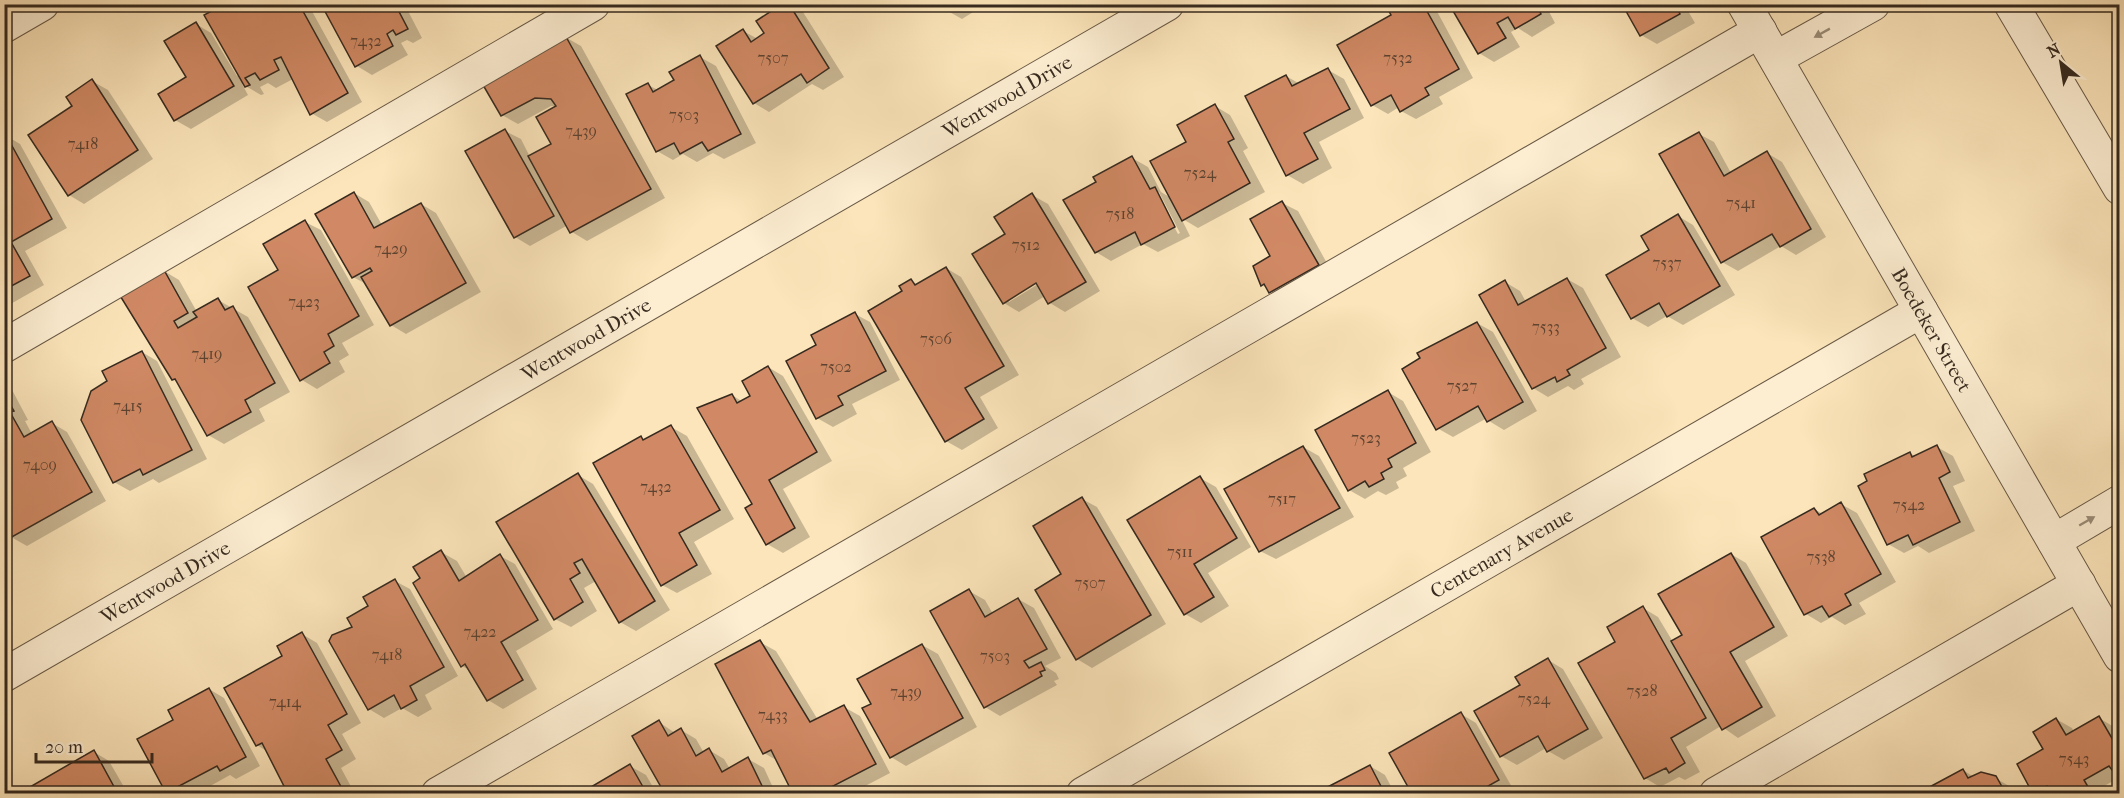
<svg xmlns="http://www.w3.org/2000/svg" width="2124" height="798" font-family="'IM FELL French Canon',serif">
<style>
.shadow{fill:#0003;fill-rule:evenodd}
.building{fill:#d08964;stroke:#362a1f;stroke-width:1.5}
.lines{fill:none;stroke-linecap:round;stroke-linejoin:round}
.minor-casing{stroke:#685946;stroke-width:35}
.minor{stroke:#fdeed2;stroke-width:33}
.oneway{fill:#9a8c78}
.labels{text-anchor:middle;stroke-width:4.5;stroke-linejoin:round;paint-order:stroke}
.number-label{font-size:16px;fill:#5c4230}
.street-label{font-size:20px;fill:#362a1f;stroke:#fdeed2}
</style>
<rect width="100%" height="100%" fill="#fce5ba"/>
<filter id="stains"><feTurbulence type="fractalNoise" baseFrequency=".00333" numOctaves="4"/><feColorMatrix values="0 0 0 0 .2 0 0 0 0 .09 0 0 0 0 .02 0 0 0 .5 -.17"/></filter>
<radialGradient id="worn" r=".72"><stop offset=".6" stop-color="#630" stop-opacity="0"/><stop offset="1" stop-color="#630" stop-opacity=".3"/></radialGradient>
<g class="shadow">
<polygon points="229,4 250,4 256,8 262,4 308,4 362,102 327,122 311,113 293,79 276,88 268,83 260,87 264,94 261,95 242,84 248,95 191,129 175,120 188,78 196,24 211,33 237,76 239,74"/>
<polygon points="323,4 416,4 407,9 422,38 413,43 407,40 401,43 408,55 372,75 357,66"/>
<polygon points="789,4 803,12 844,77 823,90 812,84 769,112 754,103 743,31 758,39 766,34"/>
<polygon points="943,4 986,4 962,19 946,10"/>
<polygon points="1396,4 1433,4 1473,78 1439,97 1443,104 1416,119 1401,111 1399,107 1388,114 1372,105"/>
<polygon points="1451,4 1545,4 1555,23 1532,37 1518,28 1511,32 1520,47 1494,62 1479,53"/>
<polygon points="1624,4 1684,4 1695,23 1657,44 1641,35"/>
<polygon points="565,37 581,46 665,198 587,241 572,232 568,225 530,246 515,237 505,131 521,139 530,157 553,144 558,106 551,106 518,124 502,115 486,85"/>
<polygon points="700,57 716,66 756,143 724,159 713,153 697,162 683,154 673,160 657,151 648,85 658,90 676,81"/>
<polygon points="1328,70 1344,79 1364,118 1319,142 1332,168 1303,184 1287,175 1286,76 1300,84"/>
<polygon points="92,81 108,90 153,159 84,204 69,195 74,106"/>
<path d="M1215 106 1230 115 1248 148 1243 151 1265 192 1198 228 1181 218 1190 236 1158 252 1143 244 1111 261 1096 252 1098 183 1132 158 1148 167 1161 192 1171 198ZM1156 192H1159L1180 233 1178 234Z"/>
<polygon points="1699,134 1714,142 1731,173 1767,153 1782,162 1826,237 1796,255 1781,246 1738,271 1722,262"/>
<polygon points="5,135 20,144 67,228 25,251 44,285 7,306 4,304"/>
<polygon points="354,193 369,202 382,225 421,204 436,213 481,292 406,334 391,325 368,285 353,277"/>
<path d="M1032 195 1048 204 1100 291 1065 312 1050 303 1045 296 1019 312 1004 303 1007 235ZM1041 278 1043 281 1009 302V298Z"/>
<polygon points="1282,203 1298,211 1333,274 1286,300 1262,285 1255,266 1272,256"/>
<polygon points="1678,216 1693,225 1735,295 1683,325 1667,316 1648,327 1632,318 1651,251"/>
<polygon points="305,222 321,230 374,325 342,343 349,355 339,361 345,372 317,389 302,380 280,270"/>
<polygon points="946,268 961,277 1019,375 980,397 998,428 962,450 946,441 904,292 911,281 918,285"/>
<polygon points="164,271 179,280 197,312 218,300 248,317 290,392 259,409 265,421 224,444 208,435 179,383 173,379"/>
<polygon points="1567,279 1583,288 1621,357 1581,379 1584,384 1574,390 1568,386 1548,397 1533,388 1505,282 1520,291 1526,302"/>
<polygon points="855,314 870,322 900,380 852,404 857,414 833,427 817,418 818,346"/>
<polygon points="1477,323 1493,332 1537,411 1504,430 1489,421 1487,418 1453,437 1437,428"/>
<polygon points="142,352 157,361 207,459 159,483 153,479 130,491 114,482 109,382"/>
<polygon points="768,367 783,376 832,461 783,489 810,537 783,553 767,544 754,505 732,395 743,402 752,396"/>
<polygon points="4,383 10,386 28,420 25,421 32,434 52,423 67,432 106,501 27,546 11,537 4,524"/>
<polygon points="1388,392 1403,401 1431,452 1403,468 1407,476 1396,482 1399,488 1386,495 1378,491 1365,499 1349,490"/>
<polygon points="671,427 687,436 734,519 694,542 712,574 677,593 662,585 641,438 646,441"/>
<polygon points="1303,447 1319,456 1354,517 1276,559 1260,551"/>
<polygon points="1937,447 1953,456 1965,481 1953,486 1975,531 1929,553 1918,546 1904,553 1888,544 1910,453 1916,457"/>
<polygon points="578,475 593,484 670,610 636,631 620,622 596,581 584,588 597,611 571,627 555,619"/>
<polygon points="1200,478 1216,487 1251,547 1208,573 1229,606 1201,623 1185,614"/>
<polygon points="1082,499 1097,507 1166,624 1092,668 1077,659 1037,590 1063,575"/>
<polygon points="1841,504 1857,513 1896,582 1859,603 1866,614 1845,625 1832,617 1821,623 1806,614 1814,509 1823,514"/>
<polygon points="441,552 457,561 467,578 500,556 515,564 553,629 516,651 537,689 503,709 488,700 471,671 462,666 422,579"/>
<polygon points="1731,554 1746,563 1788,636 1745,661 1776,716 1738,738 1721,726 1686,747 1700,772 1685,780 1679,777 1660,787 1645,778 1617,642 1643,608 1658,617 1673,642 1684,635"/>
<polygon points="395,581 410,589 458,676 425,695 432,709 418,717 402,708 384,718 369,709 354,628 370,607"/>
<polygon points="969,591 985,600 993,614 1018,599 1034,608 1061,658 1045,666 1056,673 1059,679 1054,681 1057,685 1000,716 985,707"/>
<polygon points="302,634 317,643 361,723 342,734 356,759 341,768 355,794 289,794 268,752 257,745 284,657"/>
<polygon points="760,642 776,651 818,720 844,707 860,716 890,773 850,794 795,794 778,761 764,753"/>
<polygon points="922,645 938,654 977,727 906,766 891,757 873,704"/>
<polygon points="1548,660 1563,669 1603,738 1564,760 1548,751 1546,748 1517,765 1501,756 1476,712 1522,686"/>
<polygon points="209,689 224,698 260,766 236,779 230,775 196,794 170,794 167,792 175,720"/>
<polygon points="1461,714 1476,723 1513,789 1504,794 1413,794"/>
<polygon points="2099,718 2114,727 2120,736 2120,777 2099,789 2101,794 2034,793 2045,750 2056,719 2072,728 2074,732"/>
<polygon points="659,722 675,733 681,730 696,739 704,753 709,750 724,759 730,769 748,759 764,768 776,794 667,794"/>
<polygon points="94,752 109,761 128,794 26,794"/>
<polygon points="630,766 646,775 657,794 582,794"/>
<polygon points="1370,766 1385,775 1395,794 1318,794"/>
<polygon points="1963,770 1974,777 1995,778 2011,787 2015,794 1927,794"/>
</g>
<g class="building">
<polygon points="225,4 244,4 248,11 259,4 299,4 348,93 310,115 281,57 274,60 279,70 260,80 255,73 245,78 250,85 245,87 204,15"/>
<polygon points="321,4 395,4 408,29 396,35 393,30 387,34 393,46 355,67"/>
<polygon points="782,4 789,4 829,68 807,83 801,74 753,104 716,46 743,29 751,42 764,33 756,21"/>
<polygon points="1392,4 1423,4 1459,69 1425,88 1429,95 1400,112 1391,95 1371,106 1337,45 1391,15 1387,8"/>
<polygon points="1449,4 1536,4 1541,14 1515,29 1508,17 1497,23 1506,38 1478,54"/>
<polygon points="1622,4 1675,4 1680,14 1640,36"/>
<polygon points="2108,4 2120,4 2120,25"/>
<polygon points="196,22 234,86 174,121 158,94 186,77 164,41"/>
<polygon points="565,35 651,189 570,233 528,156 551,144 536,117 556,106 551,99 535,98 501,116 483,85"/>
<polygon points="700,55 741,134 708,151 702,142 680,154 674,143 656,152 626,94 648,83 653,92 674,80 669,72"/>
<polygon points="1328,68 1350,109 1304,133 1318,159 1286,176 1245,96 1286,75 1292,86"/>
<polygon points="92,79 138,150 68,196 28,135 72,106 66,97"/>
<polygon points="1215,104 1234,139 1228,142 1250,183 1182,221 1150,161 1186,142 1177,125"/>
<polygon points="505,129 554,216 514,238 465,151"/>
<polygon points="1699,132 1724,176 1767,151 1811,229 1780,247 1772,234 1721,263 1659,154"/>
<polygon points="5,133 52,219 11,242 30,276 4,290"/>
<polygon points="1132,156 1150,189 1155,187 1175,227 1141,245 1135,232 1095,253 1063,200 1096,182 1093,177"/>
<polygon points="354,192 374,228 421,203 466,283 390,326 361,277 372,271 370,268 352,278 315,214"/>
<polygon points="1032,193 1086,282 1048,304 1036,283 1003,304 972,254 1005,234 994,217"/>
<polygon points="1282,201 1319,265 1269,293 1264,284 1261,286 1253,266 1270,256 1250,219"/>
<polygon points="1678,214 1720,286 1667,317 1659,303 1631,319 1606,275 1649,250 1641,236"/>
<polygon points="305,220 359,316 328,334 334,346 324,352 330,363 300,381 248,287 278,270 263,244"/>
<polygon points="946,267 1004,366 965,388 984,419 945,442 868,311 902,291 899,286 911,279 915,285"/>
<polygon points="164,270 188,313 174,321 178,328 197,317 193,312 218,298 225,310 233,306 275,383 245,400 251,412 207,436 175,379 172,380 119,294"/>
<polygon points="1567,278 1606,348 1567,370 1570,375 1557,382 1555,377 1532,389 1479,295 1505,280 1518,305"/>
<polygon points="855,312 886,371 838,396 843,405 816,419 786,361 816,345 811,335"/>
<polygon points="1477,322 1523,402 1487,422 1478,406 1436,430 1402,369 1420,358 1417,353"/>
<polygon points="142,351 192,450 143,475 140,469 113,483 81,420 91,391 107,381 102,371"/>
<polygon points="768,366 817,452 769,480 795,528 766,545 745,508 752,504 697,408 732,394 737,403 750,396 742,381"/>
<polygon points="1388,390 1416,443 1388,459 1392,467 1381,473 1384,479 1369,487 1365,481 1348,491 1315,430"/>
<polygon points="4,394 14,411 10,412 24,437 52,421 92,492 10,538 4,527"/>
<polygon points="671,425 720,510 679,533 697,565 661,586 593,463 641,436 643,440"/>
<polygon points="1937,445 1950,472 1939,478 1960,522 1913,545 1908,535 1887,545 1858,486 1867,481 1864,474 1910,452 1912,457"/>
<polygon points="1303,446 1340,508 1259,552 1224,489"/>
<polygon points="578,473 655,601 619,623 582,559 574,563 580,573 570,579 583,602 554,620 496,522"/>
<polygon points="1200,476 1237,538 1194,564 1214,597 1184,615 1127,520"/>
<polygon points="1082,497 1151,615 1076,660 1035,590 1061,574 1033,526"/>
<polygon points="1841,502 1881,574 1845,594 1851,605 1829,617 1822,606 1804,615 1761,537 1814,508 1819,515"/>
<polygon points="441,550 459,581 500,554 538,620 501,642 523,680 487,701 465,664 461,667 413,583 420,578 413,567"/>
<polygon points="1731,553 1774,627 1730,652 1762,707 1722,730 1671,641 1682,635 1658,594"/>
<polygon points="395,579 444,667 410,686 417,700 401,709 394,695 368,710 329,641 332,635 352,627 347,618 368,606 363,597"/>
<polygon points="969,589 985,617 1018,598 1047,649 1024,661 1029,668 1041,662 1045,670 1040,672 1042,676 984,708 930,611"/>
<polygon points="1643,606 1706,718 1671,738 1685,763 1669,773 1666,768 1644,779 1578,663 1615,642 1607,627"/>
<polygon points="302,632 347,714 328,725 342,750 326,759 345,794 288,794 262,743 256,746 224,688 282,656 277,646"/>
<polygon points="760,640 810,722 844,705 876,764 833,786 837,794 793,794 771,750 763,754 715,664"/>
<polygon points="922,644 963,718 890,758 862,708 871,704 857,679"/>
<polygon points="1548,658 1588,729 1547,752 1538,736 1500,757 1474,711 1520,685 1515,677"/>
<polygon points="209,688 246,757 220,771 217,766 166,793 137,739 173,720 168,710"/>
<polygon points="1461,712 1499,780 1474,794 1412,794 1389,753"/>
<polygon points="2099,716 2120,752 2120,764 2112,770 2109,766 2084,780 2091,792 2089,794 2051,794 2047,786 2033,794 2017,764 2043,749 2033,732 2056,718 2066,735"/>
<polygon points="659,720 668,736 681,728 696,756 709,748 722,772 748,757 766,794 665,794 632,736"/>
<polygon points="94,750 118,794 25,794 23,791"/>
<polygon points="630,764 647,794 579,794"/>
<polygon points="1370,765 1385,794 1314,794"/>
<polygon points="1963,769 1968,778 1981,772 1996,776 2006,794 1925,794 1924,790"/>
</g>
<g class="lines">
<g class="minor-casing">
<g id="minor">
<path id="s1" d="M1744 4 2120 656"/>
<polyline points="2011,4 2120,188"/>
<polyline points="4,26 42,4"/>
<polyline points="1776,58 1873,4"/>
<polyline points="4,346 593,4"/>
<polyline points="2054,541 2120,502"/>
<path id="s2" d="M4 675 1167 4"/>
<polyline points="438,794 1760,31"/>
<path id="s3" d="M1083 794 1921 311"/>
<polyline points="1716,794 2079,584"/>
</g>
</g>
<use href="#minor" class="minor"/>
</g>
<defs><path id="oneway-solid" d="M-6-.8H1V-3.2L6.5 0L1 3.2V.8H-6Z" transform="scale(1.5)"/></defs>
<g class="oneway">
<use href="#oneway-solid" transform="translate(1822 33) rotate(151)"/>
<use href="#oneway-solid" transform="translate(2087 521) rotate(-30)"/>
</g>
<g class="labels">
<g class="number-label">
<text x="366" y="46">7432</text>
<text x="773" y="63">7507</text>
<text x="1398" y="63">7532</text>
<text x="684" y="120">7503</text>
<text x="581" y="136">7439</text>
<text x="83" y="149">7418</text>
<text x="1200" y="178">7524</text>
<text x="1741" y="208">7541</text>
<text x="1120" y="219">7518</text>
<text x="1026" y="250">7512</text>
<text x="391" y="254">7429</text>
<text x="1667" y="268">7537</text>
<text x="304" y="307">7423</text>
<text x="1546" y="332">7533</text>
<text x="936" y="344">7506</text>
<text x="207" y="359">7419</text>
<text x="836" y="372">7502</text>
<text x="1462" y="391">7527</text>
<text x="128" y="411">7415</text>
<text x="1366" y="443">7523</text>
<text x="40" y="470">7409</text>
<text x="656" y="492">7432</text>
<text x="1282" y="504">7517</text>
<text x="1909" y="510">7542</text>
<text x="1180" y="557">7511</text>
<text x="1821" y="562">7538</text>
<text x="1090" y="588">7507</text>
<text x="480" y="637">7422</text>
<text x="387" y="660">7418</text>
<text x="995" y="661">7503</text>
<text x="1642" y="696">7528</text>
<text x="906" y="697">7439</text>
<text x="1534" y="704">7524</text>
<text x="285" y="707">7414</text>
<text x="773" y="720">7433</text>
<text x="2074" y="764">7543</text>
</g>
<g class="street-label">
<text dy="7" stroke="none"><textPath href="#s2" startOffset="1158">Wentwood Drive</textPath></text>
<text dy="7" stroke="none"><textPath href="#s1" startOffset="376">Boedeker Street</textPath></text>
<text dy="7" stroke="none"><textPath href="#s2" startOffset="672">Wentwood Drive</textPath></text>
<text dy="7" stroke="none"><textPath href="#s3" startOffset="483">Centenary Avenue</textPath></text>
<text dy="7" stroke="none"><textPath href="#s2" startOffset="186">Wentwood Drive</textPath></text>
</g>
</g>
<rect width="2124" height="798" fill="none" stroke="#fce5ba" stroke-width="24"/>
<rect x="6" y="6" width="2112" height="786" fill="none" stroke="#362a1f" stroke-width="3"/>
<rect x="12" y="12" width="2100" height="774" fill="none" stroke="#362a1f" stroke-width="1.5"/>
<g transform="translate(2061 63) rotate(330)" stroke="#fdeed2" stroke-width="4.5" paint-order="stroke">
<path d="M0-4.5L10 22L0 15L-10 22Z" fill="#362a1f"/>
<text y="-9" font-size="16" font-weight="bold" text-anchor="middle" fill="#362a1f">N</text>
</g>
<path d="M36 753v9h116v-9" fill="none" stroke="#362a1f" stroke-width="3"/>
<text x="45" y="753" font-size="18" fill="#362a1f" stroke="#fdeed2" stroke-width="4.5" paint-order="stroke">20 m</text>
<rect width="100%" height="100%" filter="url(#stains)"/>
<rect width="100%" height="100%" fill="url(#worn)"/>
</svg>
